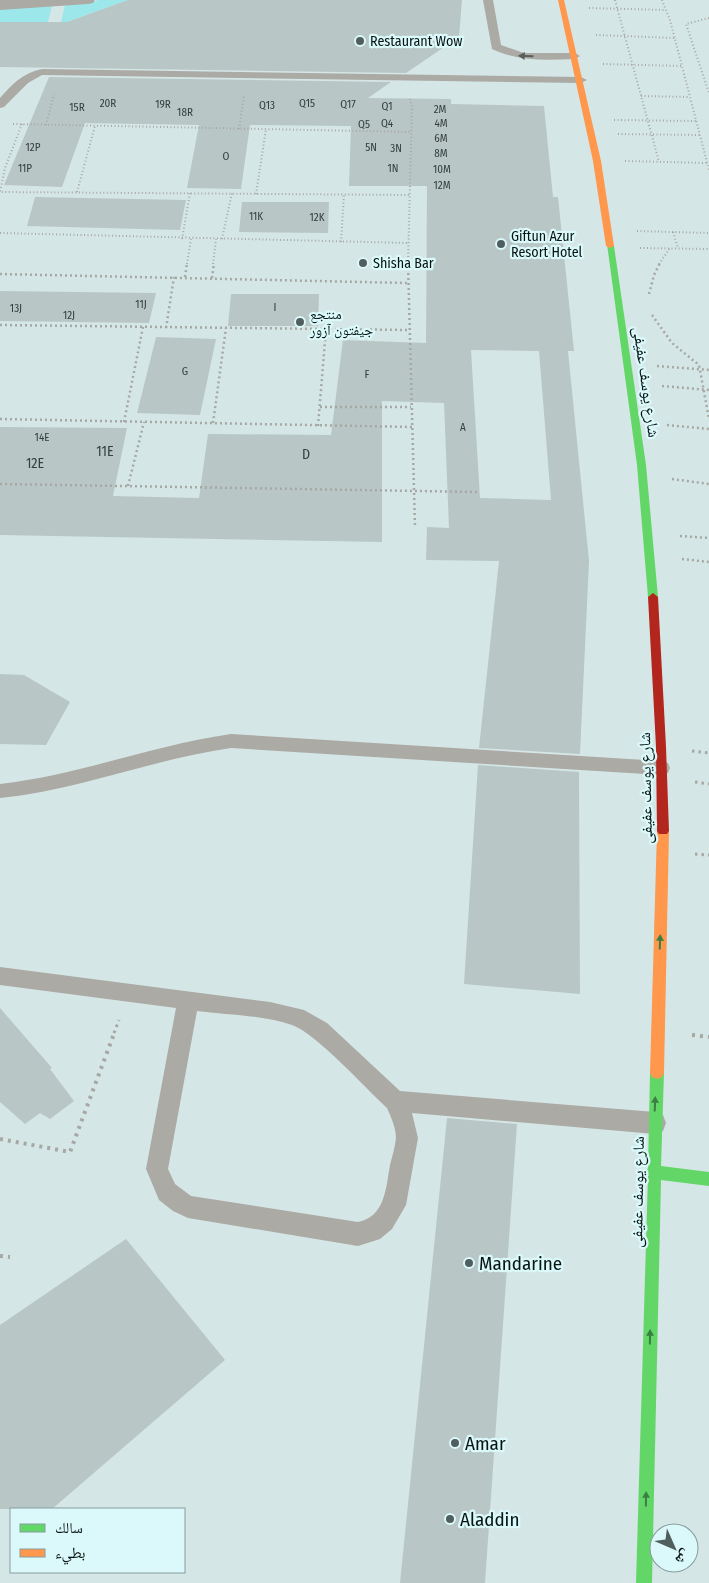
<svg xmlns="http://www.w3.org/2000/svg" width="709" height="1583" font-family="'Fira Sans Condensed','Noto Naskh Arabic',sans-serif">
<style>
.green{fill:#9ce7ea}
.building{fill:#b9c6c6;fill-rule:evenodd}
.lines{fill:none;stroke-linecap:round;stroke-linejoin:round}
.path-far3{stroke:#a6a8a4;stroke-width:2;stroke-dasharray:1 2.5;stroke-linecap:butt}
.path-far2{stroke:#a6a8a4;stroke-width:2.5;stroke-dasharray:2 3;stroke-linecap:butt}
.path-far1{stroke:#a6a8a4;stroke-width:3;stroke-dasharray:2.5 4;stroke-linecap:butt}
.path{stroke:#a6a8a4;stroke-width:4;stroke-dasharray:3 5;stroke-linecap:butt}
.lane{fill:#abaaa5;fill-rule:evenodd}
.street{fill:#abaaa5;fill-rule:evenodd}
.fast{fill:#63d668;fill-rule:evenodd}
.slow{fill:#ff974d;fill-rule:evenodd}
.jam{fill:#b3261e;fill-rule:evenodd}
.oneway{fill:#5a5f5c}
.oneway2{fill:#3a7f42}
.poi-dot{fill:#505e5e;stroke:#dbf9fa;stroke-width:2}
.labels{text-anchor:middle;stroke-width:4.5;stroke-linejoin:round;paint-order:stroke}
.far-number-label{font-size:11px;fill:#354040}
.far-poi-label{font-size:14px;fill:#091414;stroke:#dbf9fa;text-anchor:start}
.number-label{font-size:14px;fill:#354040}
.street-label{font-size:16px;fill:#091414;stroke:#dbf9fa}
.near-poi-label{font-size:19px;fill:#091414;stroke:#dbf9fa;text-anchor:start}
</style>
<rect width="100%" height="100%" fill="#d5e6e6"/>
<g class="green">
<polygon points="98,0 128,0 67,22 61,22 65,5 91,3"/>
<polygon points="52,6 48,22 0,22 0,9"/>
</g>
<g class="building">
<polygon points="128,0 462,0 459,37 406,73 0,67 0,22 67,22"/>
<path d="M49 77 391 82 368 98 451 99V104L544 106 553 197H558L574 351H568L589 561 580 754 479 748 499 561 426 560 427 527 449 528 444 403 382 401V542L0 535V427L127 428 113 496 199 498 208 434 331 435 343 340 426 343 427 186H349L351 126 250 125 241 189 187 188 199 125 85 123 62 187 4 185ZM471 350 539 351 551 500 480 498Z"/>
<polygon points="35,197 186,200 180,230 27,226"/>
<polygon points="242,202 329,202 328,233 239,232"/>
<polygon points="0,291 156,293 149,323 0,321"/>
<polygon points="231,294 319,294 318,326 228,326"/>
<polygon points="156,337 216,339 200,415 137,413"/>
<polygon points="0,674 24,675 70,702 46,745 0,744"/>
<polygon points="478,765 579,772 580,994 464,984"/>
<polygon points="0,1008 52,1068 50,1069 74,1101 50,1119 40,1113 25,1124 0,1102"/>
<polygon points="447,1118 517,1124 485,1583 400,1583"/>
<polygon points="126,1239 225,1360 52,1509 0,1509 0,1325"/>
</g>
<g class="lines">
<g class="path-far3">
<polyline points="615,0 659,162"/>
<polyline points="662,0 670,20 709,170"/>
<polyline points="589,8 666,10"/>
<polyline points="709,18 686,24 709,93"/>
<polyline points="596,35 675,38"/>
<polyline points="603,64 682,66"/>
<polyline points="641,96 690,97"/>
<polyline points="614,120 696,121"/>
<polyline points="13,124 411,132"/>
<polyline points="22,124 5,168 0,192 409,195"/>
<polyline points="46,125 54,94"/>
<polyline points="239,129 244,96"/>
<polyline points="618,134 700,135"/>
<polyline points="625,161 707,163"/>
<polyline points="77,192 95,126"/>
<polyline points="256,194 266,129"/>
<polyline points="637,231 709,233"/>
<polyline points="673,232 678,248"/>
<polyline points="0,233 408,243"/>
<polyline points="182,239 190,193"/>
<polyline points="222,239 232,193"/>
<polyline points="341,242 344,194"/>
<polyline points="640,248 709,249"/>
<polyline points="187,264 191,239"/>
<polyline points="213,264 216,239"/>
<polyline points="408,264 412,105 410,99"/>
<polyline points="659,264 670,248"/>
</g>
<g class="path-far2">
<polyline points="408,263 415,527"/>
<polyline points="0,274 407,283"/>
<polyline points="185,277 187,263"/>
<polyline points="212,278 214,263"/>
<polyline points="649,294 654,275 660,263"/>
<polyline points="652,315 672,343 699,365 709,419"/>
<polyline points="0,325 408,330"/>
<polyline points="166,328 174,277"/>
<polyline points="657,366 709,370"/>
<polyline points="662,386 709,390"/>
<polyline points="320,407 411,407"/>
<polyline points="0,419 412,427"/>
<polyline points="124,422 143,327"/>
<polyline points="213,423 226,328"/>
<polyline points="667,425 709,429"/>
<polyline points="318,426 326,329"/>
<polyline points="672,479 709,484"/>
<polyline points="0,484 479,492"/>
<polyline points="128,486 144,422"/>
<polyline points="680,536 709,538"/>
<polyline points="682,559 709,562"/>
</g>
<g class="path-far1">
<polyline points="692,751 709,753"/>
<polyline points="695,782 709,784"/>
<polyline points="695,854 709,855"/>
<polyline points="114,1033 119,1020"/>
</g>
<g class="path">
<polyline points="692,1035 709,1037"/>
<polyline points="0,1139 70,1152 115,1031"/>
<polyline points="0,1256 10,1257"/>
</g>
<g class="lane">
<path d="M483 0H493L501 45 524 53H575L580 56 575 59C546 60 519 62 492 49Z"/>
<path d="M42 69 581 77 587 80 581 83 42 75 28 83 4 107 0 108V98C12 84 23 73 42 69Z"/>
<path d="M231 734 661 761 668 763 670 768 668 773 661 775 231 748C153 759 79 790 0 798V784C79 775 153 745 231 734Z"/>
<path d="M0 967 270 1002 304 1010 327 1023 400 1091 655 1112 663 1115 666 1123 663 1131 655 1134 412 1113 418 1138 406 1205 392 1229 380 1239 358 1246 188 1218 173 1211 159 1200 146 1169 176 1008 0 985ZM197 1011C226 1015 264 1015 292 1025 317 1034 365 1088 387 1108 391 1117 396 1128 396 1138 395 1147 392 1157 390 1165 386 1188 385 1217 358 1222L191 1196 175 1184 168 1169Z"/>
</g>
<polygon class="street" points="0,0 95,0 93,3 88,4 0,10"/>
<g class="fast">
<polygon points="607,244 614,246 646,465 658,597 653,601 648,597 637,465"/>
<polygon points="657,1067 662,1069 664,1073 661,1166 709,1172 709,1186 661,1180 652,1583 636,1583 648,1175 646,1172 648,1168 650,1073 652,1069"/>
</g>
<g class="slow">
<polygon points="558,0 564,0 601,161 614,246 610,248 606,246 593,161"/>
<polygon points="663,826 667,828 669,831 664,1073 662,1077 657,1079 652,1077 650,1073 657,831 659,828"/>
</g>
<polygon class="jam" points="653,593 658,597 666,747 669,831 667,834 659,834 657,831 656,747 648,597"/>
</g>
<defs><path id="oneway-solid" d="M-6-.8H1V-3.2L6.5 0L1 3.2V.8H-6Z" transform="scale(1.25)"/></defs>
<use class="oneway" href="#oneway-solid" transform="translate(526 56) rotate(-178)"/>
<g class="oneway2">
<use href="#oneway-solid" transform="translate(660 942) rotate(-88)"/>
<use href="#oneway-solid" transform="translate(655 1104) rotate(-88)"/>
<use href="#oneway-solid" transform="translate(650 1337) rotate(-89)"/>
<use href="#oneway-solid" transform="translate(646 1499) rotate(-89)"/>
</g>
<g class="poi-dot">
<circle cx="360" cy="41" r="5"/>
<circle cx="501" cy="244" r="5"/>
<circle cx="363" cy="263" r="5"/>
<circle cx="300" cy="322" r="5"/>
<circle cx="469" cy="1263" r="5"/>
<circle cx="455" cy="1443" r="5"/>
<circle cx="450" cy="1519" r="5"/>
</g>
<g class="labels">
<g class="far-number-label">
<text x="108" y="107">20R</text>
<text x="307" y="107">Q15</text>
<text x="163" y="108">19R</text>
<text x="348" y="108">Q17</text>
<text x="267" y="109">Q13</text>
<text x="387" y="110">Q1</text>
<text x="77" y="111">15R</text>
<text x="440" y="113">2M</text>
<text x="185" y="116">18R</text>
<text x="387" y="127">Q4</text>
<text x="441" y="127">4M</text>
<text x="364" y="128">Q5</text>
<text x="441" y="142">6M</text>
<text x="33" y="151">12P</text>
<text x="371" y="151">5N</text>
<text x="396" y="152">3N</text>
<text x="441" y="157">8M</text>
<text x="226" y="160">O</text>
<text x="25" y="172">11P</text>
<text x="393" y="172">1N</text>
<text x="442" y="173">10M</text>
<text x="442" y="189">12M</text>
<text x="256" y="220">11K</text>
<text x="317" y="221">12K</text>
<text x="141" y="308">11J</text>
<text x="275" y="311">I</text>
<text x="16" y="312">13J</text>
<text x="69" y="319">12J</text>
<text x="185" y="375">G</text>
<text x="367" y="378">F</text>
<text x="463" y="431">A</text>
<text x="42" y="441">14E</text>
</g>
<g class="far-poi-label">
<text x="370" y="46">Restaurant Wow</text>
<text x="511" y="241">Giftun Azur<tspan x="511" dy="16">Resort Hotel</tspan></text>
<text x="373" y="268">Shisha Bar</text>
<text x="310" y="319">منتجع<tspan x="310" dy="16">جيفتون آزور</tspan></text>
</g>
<g class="number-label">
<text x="105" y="456">11E</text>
<text x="306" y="459">D</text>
<text x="35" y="468">12E</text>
</g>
<g class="street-label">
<text transform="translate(647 382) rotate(82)" y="6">شارع يوسف عفيفى</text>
<text transform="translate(645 788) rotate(-91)" y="6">شارع يوسف عفيفى</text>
<text transform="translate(637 1192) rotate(-89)" y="6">شارع يوسف عفيفى</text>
</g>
<g class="near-poi-label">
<text x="479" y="1270">Mandarine</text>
<text x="465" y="1450">Amar</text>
<text x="460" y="1526">Aladdin</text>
</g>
</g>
<rect x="10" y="1508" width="175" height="65" fill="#dbf9fa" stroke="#879d9e"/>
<rect x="20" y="1524" width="25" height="8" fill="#63d668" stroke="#879d9e"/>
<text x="55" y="1533" font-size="15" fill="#091414">سالك</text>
<rect x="20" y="1549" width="25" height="8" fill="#ff974d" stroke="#879d9e"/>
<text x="55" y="1558" font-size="15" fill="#091414">بطيء</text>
<g transform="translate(674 1548) rotate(135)"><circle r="24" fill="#dbf9fa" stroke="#879d9e"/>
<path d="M0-4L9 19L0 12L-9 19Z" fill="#505e5e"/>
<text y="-8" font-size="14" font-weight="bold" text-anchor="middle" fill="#091414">ش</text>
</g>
</svg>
